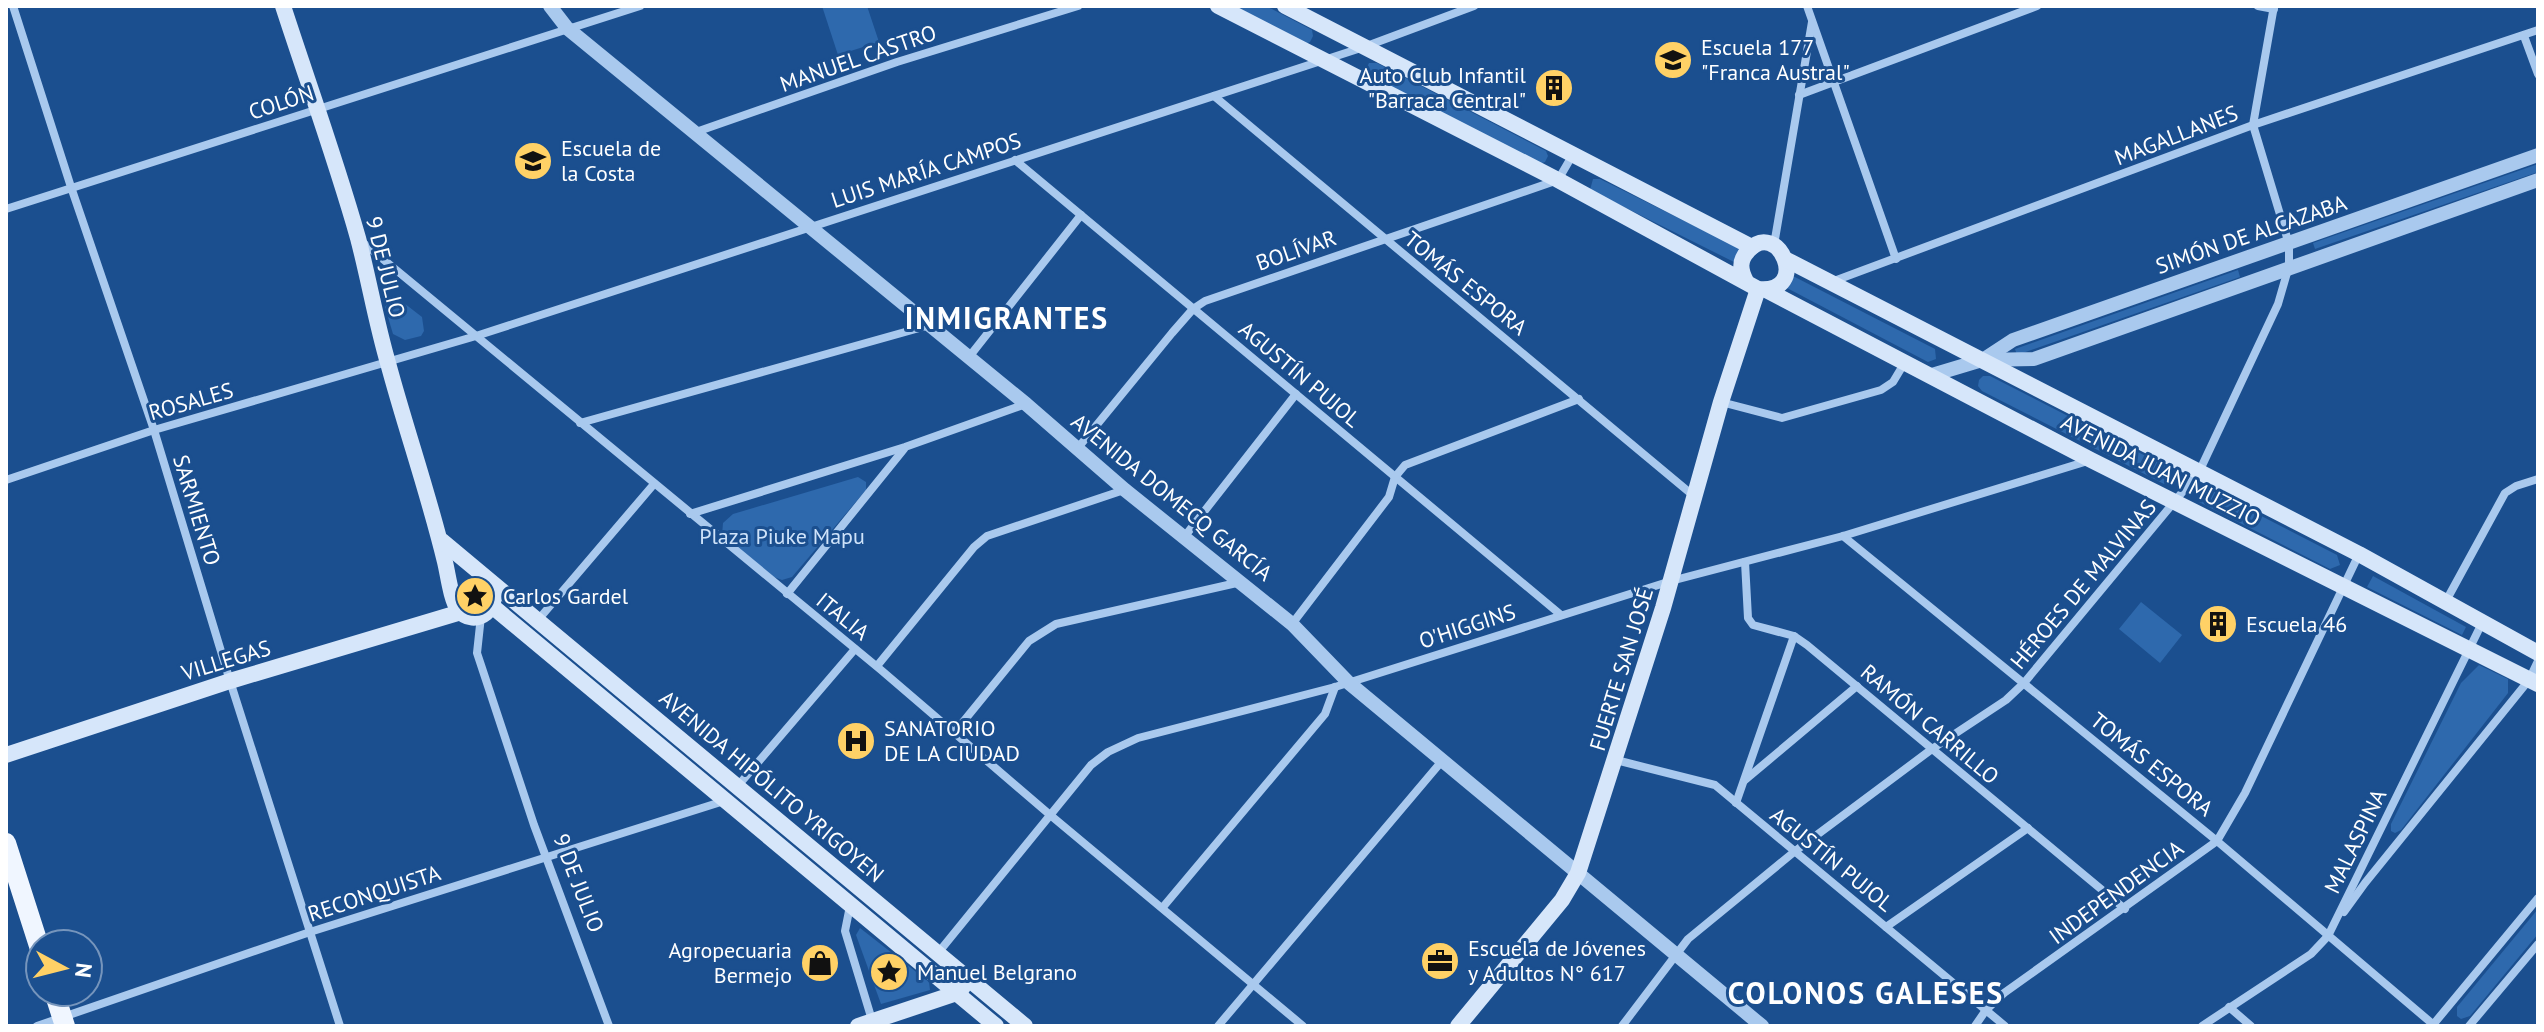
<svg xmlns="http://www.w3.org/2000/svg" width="2544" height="1032" font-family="'PT Sans',sans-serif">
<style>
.green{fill:#2e69ad}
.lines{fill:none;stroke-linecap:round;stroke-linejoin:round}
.minor{stroke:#a9c9ee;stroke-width:8}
.tertiary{stroke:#a9c9ee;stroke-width:14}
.secondary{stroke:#d6e6fa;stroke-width:16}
.primary{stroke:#f0f6ff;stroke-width:20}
.labels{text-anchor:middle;stroke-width:6;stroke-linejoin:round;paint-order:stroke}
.poi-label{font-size:22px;fill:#fff;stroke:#1b4f8f;text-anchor:start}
.street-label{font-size:22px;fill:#fff;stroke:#1b4f8f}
.park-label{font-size:22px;fill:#cfe3fa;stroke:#1b4f8f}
.district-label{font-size:30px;font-weight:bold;letter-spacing:2px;fill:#fff;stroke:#1b4f8f}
</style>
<rect width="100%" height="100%" fill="#1b4f8f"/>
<g class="green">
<polygon points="822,6 867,6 879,42 838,55"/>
<polygon points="1233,6 1266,6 1312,30 1313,36 1310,42 1305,44"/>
<polygon points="1369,63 1377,63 1546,151 1548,156 1545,162 1539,164 1367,76 1365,71"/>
<polygon points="2538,164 2538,172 2315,249 2313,243"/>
<polygon points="1593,179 1600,179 1741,249 1734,262 1590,190"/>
<polygon points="2238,270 2240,277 2017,355 2015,349"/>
<polygon points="1791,275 1935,349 1936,359 1928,362 1785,287"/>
<polygon points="391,300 400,300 422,317 424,331 421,336 405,340 393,334 385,307"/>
<polygon points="1983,376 1990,376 2171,469 2172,478 2164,484 1982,391 1978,386 1979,380"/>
<polygon points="858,477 866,482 866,490 792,577 782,580 774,577 722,535 723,523 733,514"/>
<polygon points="2203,488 2207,488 2337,555 2340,565 2330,569 2199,502 2199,492"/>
<polygon points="2373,576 2466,627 2462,635 2367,587"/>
<polygon points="2141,602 2182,635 2160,663 2119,629"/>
<polygon points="2479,665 2508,679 2508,693 2401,830 2395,833 2391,831 2391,824 2461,683"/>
<polygon points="2538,909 2538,934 2470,1016 2461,1019 2457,1016 2457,1007"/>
<polygon points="860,928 929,982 930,990 881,1004 856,935"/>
</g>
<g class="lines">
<g class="minor">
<polyline points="13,6 71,187 154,430 230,681 340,1026"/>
<polyline points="1807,6 1896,259"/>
<polyline points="2258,6 2274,9"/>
<polyline points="2524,36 2538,74"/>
<polyline points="1799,95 2037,6"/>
<polyline points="1214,96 1695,497"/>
<polyline points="696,132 897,62 1078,6"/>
<polyline points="1015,160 1561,615"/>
<polyline points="6,209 640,6"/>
<polyline points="361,241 881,670 1049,814 1303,1026"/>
<polyline points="1774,245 1812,22"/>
<polyline points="1834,281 2253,125 2538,30"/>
<polyline points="969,357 1081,215"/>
<polyline points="1721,402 1782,418 1881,390 1893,382 1905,362"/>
<polyline points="580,423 930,325"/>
<polyline points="1077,449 1172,333 1193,309 1205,301 1558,180 1572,156"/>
<polyline points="6,480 154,430 476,336 1364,47 1474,6"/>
<polyline points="690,514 905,447 1026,404"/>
<polyline points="1185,536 1296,394"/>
<polyline points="1843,536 2217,841 2435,1026"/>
<polyline points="1745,562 1748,618 1753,625 1794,636 1807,645 2125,909"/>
<polyline points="787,594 904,449"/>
<polyline points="2446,601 2505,493 2516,486 2538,479"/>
<polyline points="481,616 477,653 534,825 609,1026"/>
<polyline points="538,620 654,484"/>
<polyline points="1292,624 1389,497 1395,477 1405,465 1579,399"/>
<polyline points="877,666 974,547 987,536 1124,490"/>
<polyline points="954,733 1029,641 1056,624 1241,582"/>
<polyline points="1616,760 1715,785 2005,1026"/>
<polyline points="1745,780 1857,686"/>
<polyline points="736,788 855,649"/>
<polyline points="1736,803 1794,636"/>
<polyline points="850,906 845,931 872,1020"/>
<polyline points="1163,907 1325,714 1335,687"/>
<polyline points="2344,912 2365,883 2529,680 2538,661"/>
<polyline points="1886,927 2028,828"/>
<polyline points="938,953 1091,765 1108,752 1138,738 1335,687 1671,581 1843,536 2091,460"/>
<polyline points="2229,1007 2251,1026"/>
<polyline points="37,1026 310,932 724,801"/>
<polyline points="1218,1026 1442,761"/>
<polyline points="1622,1026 1688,939 1794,852 1932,749 2006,700 2024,683 2199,472 2278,304 2289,266 2289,244 2253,125 2274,6"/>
<polyline points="1975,1026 1986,1010 2004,993 2217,841 2245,793 2359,554"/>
<polyline points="2202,1026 2311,954 2328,936 2482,623"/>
<polyline points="2432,1026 2538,898"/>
<polyline points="2469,1026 2538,944"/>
</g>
<g class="tertiary">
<polyline points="550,6 567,28 1026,404 1125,490 1292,624 1349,683 1762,1026"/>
<polyline points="1984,359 2013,340 2538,155"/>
<polyline points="1932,375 1982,360 2034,359 2538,180"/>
</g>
<g class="secondary">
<path d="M283 6C308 83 336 160 358 238 369 280 376 322 388 363 406 430 429 495 445 562 448 574 451 600 458 609 474 631 506 607 489 582"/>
<path d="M1218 6 1558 180 1758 289C1812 294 1778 217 1748 251 1739 260 1740 270 1746 281"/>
<polyline points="1285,6 1752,247"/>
<polyline points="1785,259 2359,554 2538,653"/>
<polyline points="1766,290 2091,460 2538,684"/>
<polyline points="442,541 1025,1026"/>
<polyline points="492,606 996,1026"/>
<polyline points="6,755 230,681 461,612"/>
<polyline points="858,1026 957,993 963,987"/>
<polyline points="1458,1026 1562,900 1578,873 1663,608 1721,402 1758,289"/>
</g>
<g class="primary">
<polyline points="6,843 40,949"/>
<polyline points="54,992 65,1026"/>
</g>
</g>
<defs>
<g id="school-disc" transform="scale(2)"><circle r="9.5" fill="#ffd166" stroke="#1b4f8f"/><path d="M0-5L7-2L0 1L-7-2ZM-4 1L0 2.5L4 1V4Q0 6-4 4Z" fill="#111"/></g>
<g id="building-disc" transform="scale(2)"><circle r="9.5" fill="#ffd166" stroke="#1b4f8f"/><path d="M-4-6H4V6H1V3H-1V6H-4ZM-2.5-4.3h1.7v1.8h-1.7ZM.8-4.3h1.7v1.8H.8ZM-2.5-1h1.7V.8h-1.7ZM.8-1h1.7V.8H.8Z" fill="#111"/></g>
<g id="sight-disc" transform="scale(2)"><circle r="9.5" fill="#ffd166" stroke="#1b4f8f"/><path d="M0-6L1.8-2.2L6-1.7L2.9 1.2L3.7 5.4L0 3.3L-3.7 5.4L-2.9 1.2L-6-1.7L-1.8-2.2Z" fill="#111"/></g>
<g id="hospital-disc" transform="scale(2)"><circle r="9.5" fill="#ffd166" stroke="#1b4f8f"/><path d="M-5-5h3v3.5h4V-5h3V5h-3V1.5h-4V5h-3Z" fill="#111"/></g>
<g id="office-disc" transform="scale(2)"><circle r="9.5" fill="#ffd166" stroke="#1b4f8f"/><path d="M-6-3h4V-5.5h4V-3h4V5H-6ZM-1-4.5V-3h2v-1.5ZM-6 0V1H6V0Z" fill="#111"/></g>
<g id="shop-disc" transform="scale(2)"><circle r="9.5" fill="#ffd166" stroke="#1b4f8f"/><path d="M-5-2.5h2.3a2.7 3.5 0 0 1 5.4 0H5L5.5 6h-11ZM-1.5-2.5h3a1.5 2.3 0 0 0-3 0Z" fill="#111"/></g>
</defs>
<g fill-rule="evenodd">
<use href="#school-disc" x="1673" y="60"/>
<use href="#building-disc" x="1554" y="88"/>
<use href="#school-disc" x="533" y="161"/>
<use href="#sight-disc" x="475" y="596"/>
<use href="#building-disc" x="2218" y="624"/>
<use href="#hospital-disc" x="856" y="741"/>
<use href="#office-disc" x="1440" y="961"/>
<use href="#shop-disc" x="820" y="963"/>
<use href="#sight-disc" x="889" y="972"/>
</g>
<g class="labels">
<g class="poi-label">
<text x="1701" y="55">Escuela 177<tspan x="1701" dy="25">"Franca Austral"</tspan></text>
<text x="1526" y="83" text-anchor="end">Auto Club Infantil<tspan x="1526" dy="25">"Barraca Central"</tspan></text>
<text x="561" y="156">Escuela de<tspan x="561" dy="25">la Costa</tspan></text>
<text x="503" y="604">Carlos Gardel</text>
<text x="2246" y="632">Escuela 46</text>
<text x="884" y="736">SANATORIO<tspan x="884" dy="25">DE LA CIUDAD</tspan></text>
<text x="1468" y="956">Escuela de Jóvenes<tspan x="1468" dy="25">y Adultos N° 617</tspan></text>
<text x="792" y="958" text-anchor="end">Agropecuaria<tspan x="792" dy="25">Bermejo</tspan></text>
<text x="917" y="980">Manuel Belgrano</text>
</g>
<g class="street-label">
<text transform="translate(858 58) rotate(-19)" y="8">MANUEL CASTRO</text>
<text transform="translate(281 102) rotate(-18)" y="8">COLÓN</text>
<text transform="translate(2176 135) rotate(-21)" y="8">MAGALLANES</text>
<text transform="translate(926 170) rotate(-18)" y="8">LUIS MARÍA CAMPOS</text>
<text transform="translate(2251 234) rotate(-19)" y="8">SIMÓN DE ALCAZABA</text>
<text transform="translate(1296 250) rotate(-19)" y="8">BOLÍVAR</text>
<text transform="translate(386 267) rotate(76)" y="8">9 DE JULIO</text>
<text transform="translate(1466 283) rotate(39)" y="8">TOMÁS ESPORA</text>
<text transform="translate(1300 374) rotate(40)" y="8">AGUSTÍN PUJOL</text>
<text transform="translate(191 401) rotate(-16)" y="8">ROSALES</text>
<text transform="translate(2161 470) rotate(27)" y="8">AVENIDA JUAN MUZZIO</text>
<text transform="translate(1172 497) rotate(39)" y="8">AVENIDA DOMECQ GARCÍA</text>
<text transform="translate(197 510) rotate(73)" y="8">SARMIENTO</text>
<text transform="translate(2083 584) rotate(-50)" y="8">HÉROES DE MALVINAS</text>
<text transform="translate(843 616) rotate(39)" y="8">ITALIA</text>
<text transform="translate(1467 626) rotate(-18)" y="8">O'HIGGINS</text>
<text transform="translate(226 660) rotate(-17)" y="8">VILLEGAS</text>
<text transform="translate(1621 669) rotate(-73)" y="8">FUERTE SAN JOSÉ</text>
<text transform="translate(1930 724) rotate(40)" y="8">RAMÓN CARRILLO</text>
<text transform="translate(2152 764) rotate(39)" y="8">TOMÁS ESPORA</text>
<text transform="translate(772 786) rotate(40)" y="8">AVENIDA HIPÓLITO YRIGOYEN</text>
<text transform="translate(2355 841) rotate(-64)" y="8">MALASPINA</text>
<text transform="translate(1832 859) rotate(39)" y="8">AGUSTÍN PUJOL</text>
<text transform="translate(579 883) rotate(69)" y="8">9 DE JULIO</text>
<text transform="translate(2116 892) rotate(-36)" y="8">INDEPENDENCIA</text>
<text transform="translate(374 893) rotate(-18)" y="8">RECONQUISTA</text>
</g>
<g class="park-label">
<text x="782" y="544">Plaza Piuke Mapu</text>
</g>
<g class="district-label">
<text x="1007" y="329">INMIGRANTES</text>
<text x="1866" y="1004">COLONOS GALESES</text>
</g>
</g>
<rect width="2544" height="1032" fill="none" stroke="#ffffff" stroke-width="16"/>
<g transform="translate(64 968) rotate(97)"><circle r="38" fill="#1b4f8f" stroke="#7695bc" stroke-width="2"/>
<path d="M0-6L14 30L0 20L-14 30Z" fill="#ffd166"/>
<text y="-12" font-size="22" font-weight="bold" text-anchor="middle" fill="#ffffff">N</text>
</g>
</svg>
